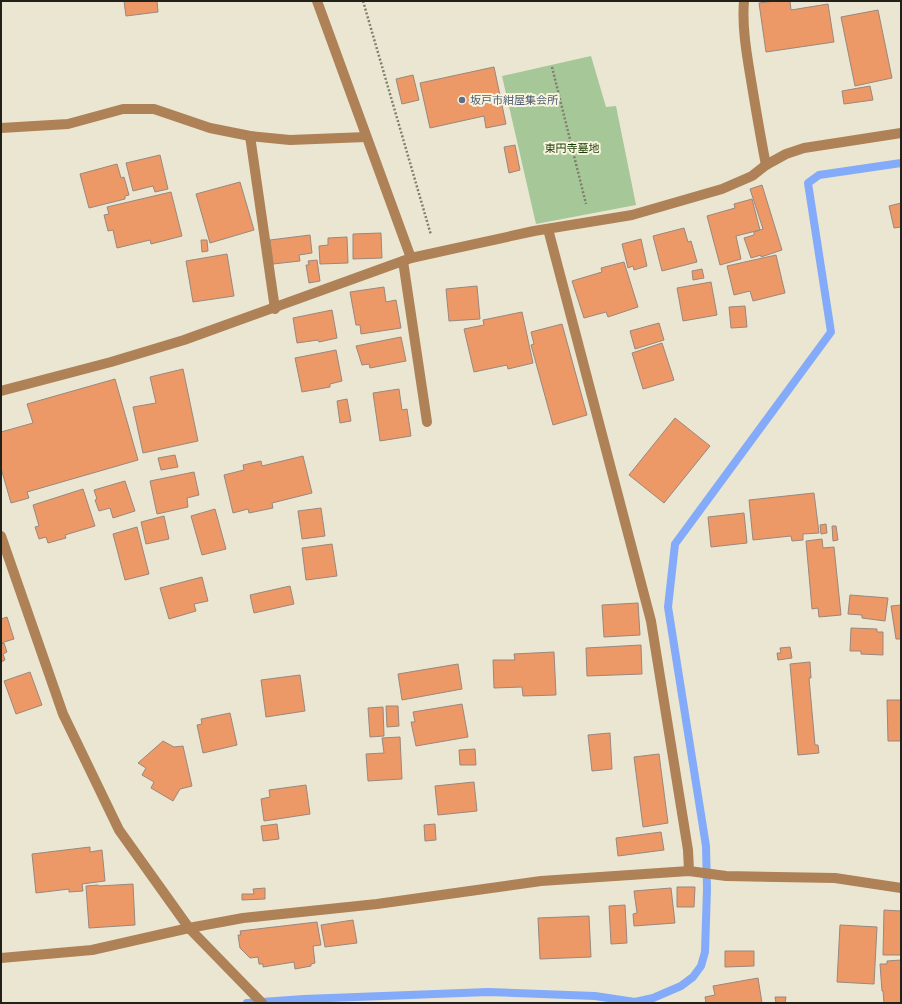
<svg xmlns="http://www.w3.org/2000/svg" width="902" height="1004" font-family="Commissioner,'Noto Sans JP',sans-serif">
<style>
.green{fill:#a6c798}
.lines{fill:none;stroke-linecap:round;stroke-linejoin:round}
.stream{stroke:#84abf9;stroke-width:8}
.building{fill:#ec9867;stroke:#9b877d}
.path{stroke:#807e6f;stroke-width:2.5;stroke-dasharray:2 2;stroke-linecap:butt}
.minor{stroke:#ae8156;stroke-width:10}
.tertiary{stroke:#ae8156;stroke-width:10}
.service-dot{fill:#5c6f8a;stroke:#f8f4df;stroke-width:1.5}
.labels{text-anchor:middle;stroke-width:4;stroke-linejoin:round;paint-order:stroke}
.service-label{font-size:11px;fill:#4e5e75;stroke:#f8f4df;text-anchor:start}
.park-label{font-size:11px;fill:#1b3d05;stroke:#f8f4df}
</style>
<rect width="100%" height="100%" fill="#eae6d1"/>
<polygon class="green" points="591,56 606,107 616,106 636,205 536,224 502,76"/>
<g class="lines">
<polyline class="stream" points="247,1003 304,999 488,992 595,996 635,1002 653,998 681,986 693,977 701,966 705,952 707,889 706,846 668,607 675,544 831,332 808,183 819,175 901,163"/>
</g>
<g class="building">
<polygon points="124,1 157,1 158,12 126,16"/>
<polygon points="775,1 790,1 791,10 828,4 834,42 766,52 759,3"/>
<polygon points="878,10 892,78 855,86 841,17"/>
<polygon points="494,67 506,124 486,128 484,116 430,128 420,83"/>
<polygon points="413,75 419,100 402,104 396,79"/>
<polygon points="870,86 873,100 844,104 842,91"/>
<polygon points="515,145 520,170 509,173 504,147"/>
<polygon points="160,155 168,189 155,192 153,186 133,191 126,163"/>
<polygon points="117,164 121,178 124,177 129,195 125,196 125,199 89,208 80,174"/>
<polygon points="240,182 254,230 210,243 196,194"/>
<polygon points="762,185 782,250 761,257 761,255 751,258 744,238 754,235 754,232 763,229 750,189"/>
<polygon points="171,192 182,236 151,244 150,240 117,248 113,230 108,231 104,215 109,214 107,207"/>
<polygon points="752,199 760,230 736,236 741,259 720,265 707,216 735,208 734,204"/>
<polygon points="901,203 901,227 894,228 889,206"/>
<polygon points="684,228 688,242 691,241 697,262 662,271 653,236"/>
<polygon points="381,233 382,258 353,259 353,234"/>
<polygon points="310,235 312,253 299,255 300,261 273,264 270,240"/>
<polygon points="347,237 348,263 320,264 319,246 328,245 328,238"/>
<polygon points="641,239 647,266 634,270 633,266 628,268 622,244"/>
<polygon points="201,240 207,240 208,251 202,252"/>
<polygon points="227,254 234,296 193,302 186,261"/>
<polygon points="776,255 785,293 753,301 750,291 734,295 727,266"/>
<polygon points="317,260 320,281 309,283 306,265 309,265 308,261"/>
<polygon points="624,262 638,307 608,317 606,312 584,318 572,281 602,272 601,268"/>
<polygon points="702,269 704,278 693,280 692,271"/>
<polygon points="711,282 717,315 683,321 677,288"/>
<polygon points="477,286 480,319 449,321 446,289"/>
<polygon points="384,287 386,302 396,300 401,328 361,334 360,325 356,325 350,292"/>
<polygon points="745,306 747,327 731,328 729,307"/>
<polygon points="332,310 337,338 319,342 318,340 297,343 293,318"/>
<polygon points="522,312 533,363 508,369 507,365 474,372 464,329 484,325 483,320"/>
<polygon points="659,323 664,340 635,349 630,331"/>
<polygon points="562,324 587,415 553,425 531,345 534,344 531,332"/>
<polygon points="401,337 406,361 370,368 369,364 362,365 356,346"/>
<polygon points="662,343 674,380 643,389 632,353"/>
<polygon points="336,350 342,381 330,384 330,387 302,392 295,358"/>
<polygon points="183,369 198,441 143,453 133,407 156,403 150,377"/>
<polygon points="115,379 138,460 27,492 29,498 11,503 1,468 1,432 33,423 27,404"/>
<polygon points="399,389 402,410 407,409 411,436 380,441 373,393"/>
<polygon points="347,399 351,421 340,423 337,401"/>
<polygon points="675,418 710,446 664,503 629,475"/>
<polygon points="175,455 178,467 161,470 158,458"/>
<polygon points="303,456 312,493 272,503 273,508 249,513 248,509 233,513 224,475 244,470 243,465 261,461 262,466"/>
<polygon points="194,472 199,495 187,498 188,507 157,514 150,481"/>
<polygon points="125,481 135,511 113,518 110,508 99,511 95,500 97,499 94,490"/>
<polygon points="83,489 95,526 65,535 66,538 48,543 46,537 39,539 35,527 39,526 33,505"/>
<polygon points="814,493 819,533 803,534 803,540 792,541 791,536 753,540 749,500"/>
<polygon points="321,508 325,536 302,539 298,511"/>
<polygon points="215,509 226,549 202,555 191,516"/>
<polygon points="744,513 747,543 711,547 708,517"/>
<polygon points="164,516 169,539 146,544 141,522"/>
<polygon points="826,524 827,533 821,534 820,525"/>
<polygon points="832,526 836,526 838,540 833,541"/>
<polygon points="137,527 149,574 125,580 113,534"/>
<polygon points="822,539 823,548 834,547 841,615 819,617 818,608 812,609 806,541"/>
<polygon points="332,544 337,576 306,580 302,548"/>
<polygon points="202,577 208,601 194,604 196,611 169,619 160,588"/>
<polygon points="290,586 294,604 254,613 250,595"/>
<polygon points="850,595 888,598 885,621 862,618 862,615 848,614"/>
<polygon points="638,603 640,635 604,637 602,605"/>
<polygon points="901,605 901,639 896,639 891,606"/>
<polygon points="7,617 14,639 1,643 1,619"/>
<polygon points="851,628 877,629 877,632 883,632 883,655 861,654 861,651 850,651"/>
<polygon points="4,643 7,652 3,654 5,660 1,662 1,644"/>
<polygon points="641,645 642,674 587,676 586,648"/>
<polygon points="790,647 792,658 778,660 777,653 781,653 780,648"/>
<polygon points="554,652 556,695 523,696 522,687 494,688 493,660 515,660 514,654"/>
<polygon points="810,662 811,678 809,678 815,745 818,745 819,753 798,755 790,664"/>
<polygon points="458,664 462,689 402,700 398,674"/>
<polygon points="30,672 42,705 16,714 4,681"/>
<polygon points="300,675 305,711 266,717 261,680"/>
<polygon points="887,700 901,700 901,741 888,741"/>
<polygon points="462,704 468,737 416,746 411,722 415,722 413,712"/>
<polygon points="386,706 398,706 399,726 387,727"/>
<polygon points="383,707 384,736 370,737 368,708"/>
<polygon points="230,713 237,745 203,753 197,725 202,724 201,719"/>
<polygon points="610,733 612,769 592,771 588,735"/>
<polygon points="400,737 402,779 368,781 366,754 384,753 382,738"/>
<polygon points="163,741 174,747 183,746 192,786 180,789 173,801 151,788 154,782 142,775 146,768 138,763"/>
<polygon points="475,749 476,765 460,765 459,750"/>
<polygon points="659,754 668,823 643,827 634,757"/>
<polygon points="474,782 477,811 438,815 435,786"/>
<polygon points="306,785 310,814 264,821 261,799 270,797 269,790"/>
<polygon points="277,824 279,839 263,841 261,826"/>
<polygon points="435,824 436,840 425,841 424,825"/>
<polygon points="661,832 664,850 618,856 616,838"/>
<polygon points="90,847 90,852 102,850 105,881 82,884 83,891 69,892 69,889 36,893 32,854"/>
<polygon points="133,884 135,925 89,928 86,886 98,885 99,886"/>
<polygon points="677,887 695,887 694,907 677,907"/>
<polygon points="265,888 265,899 242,900 242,894 254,894 253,889"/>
<polygon points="671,888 675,923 634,926 633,914 637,913 634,891"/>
<polygon points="625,905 627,943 611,944 609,906"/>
<polygon points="884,910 901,911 901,955 883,955"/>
<polygon points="589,916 591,957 540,959 538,918"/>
<polygon points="353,920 357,943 325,947 321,925"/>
<polygon points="317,922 321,945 313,946 315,963 311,964 311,966 295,969 294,962 263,967 263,964 259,964 258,957 250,958 240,948 238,935 241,935 240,931"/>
<polygon points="840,925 877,927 874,984 837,982"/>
<polygon points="725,951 754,951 754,966 725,967"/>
<polygon points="901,960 901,1003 884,1003 883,991 882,991 880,964 887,964 887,961"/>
<polygon points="758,978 762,1003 706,1003 705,997 715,995 713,986"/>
<polygon points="775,997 786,997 785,1003 776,1003"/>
</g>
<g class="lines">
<g class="path">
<polyline points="363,1 431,235"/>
<polyline points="552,67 586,204"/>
</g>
<g class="minor">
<polyline points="317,1 411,258"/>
<path d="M744 1C742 25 746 50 750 74 755 104 760 135 766 165"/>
<polyline points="1,128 68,124 123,109 154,109 210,128 250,136 290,140 366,137"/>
<polyline points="250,136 275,309"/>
<polyline points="548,229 651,621 688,850 689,871"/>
<polyline points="403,261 427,422"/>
<polyline points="1,391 111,362 184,340 411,258 534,231 632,215 722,189 752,176 766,165 786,154 804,148 901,133"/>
<polyline points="1,958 92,950 189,928"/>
</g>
<g class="tertiary">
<polyline points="1,536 63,714 119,830 189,928 262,1003"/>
<polyline points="189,928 243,918 377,904 541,881 689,871 726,876 835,878 901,888"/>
</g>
</g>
<circle class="service-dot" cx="462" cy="100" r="4"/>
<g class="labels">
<g class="service-label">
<text x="470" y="104">坂戸市紺屋集会所</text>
</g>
<g class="park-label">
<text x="572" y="152">東円寺墓地</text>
</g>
</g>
<rect width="902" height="1004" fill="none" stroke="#222119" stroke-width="4"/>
</svg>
